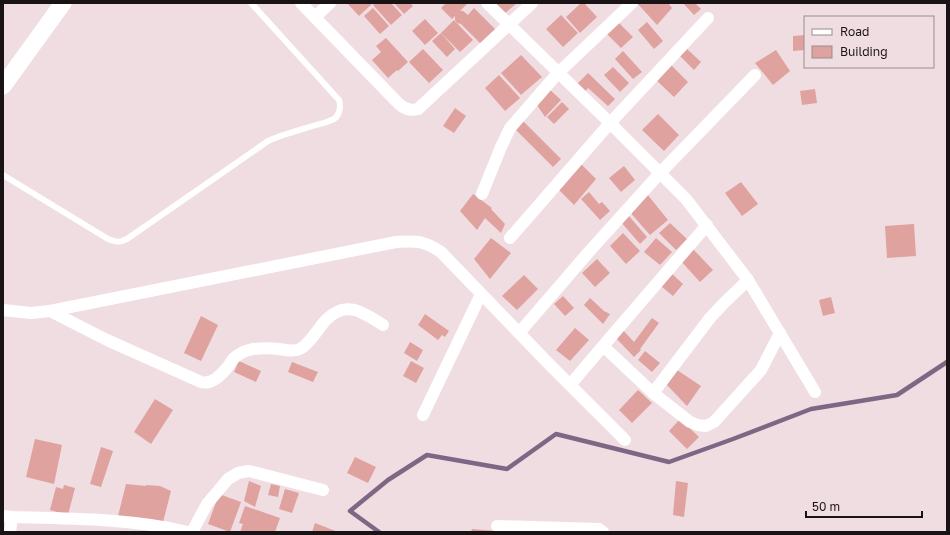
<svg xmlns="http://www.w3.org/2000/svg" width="950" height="535" font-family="'Golos Text',sans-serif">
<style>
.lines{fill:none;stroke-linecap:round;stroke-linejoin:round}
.stream{stroke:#7f6685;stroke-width:4.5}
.building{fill:#dfa29f}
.lane{stroke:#fff;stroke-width:6}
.street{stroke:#fff;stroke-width:12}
.secondary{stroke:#fff;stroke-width:17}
</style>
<rect width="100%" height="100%" fill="#f0dde2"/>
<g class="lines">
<polyline class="stream" points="379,532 350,511 388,480 427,455 507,469 556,434 669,462 733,439 811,409 897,395 947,362"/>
</g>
<g class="building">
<polygon points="347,3 373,3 359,16"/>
<polygon points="375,3 391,3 402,15 391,25 373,5"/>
<polygon points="394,3 410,3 413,6 404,14"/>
<polygon points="446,3 468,3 460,11 463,11 468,15 474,8 498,32 484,47 461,24 457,23 455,20 455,16 452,19 441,8"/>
<polygon points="495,3 517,3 504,14"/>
<polygon points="581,3 584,3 597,17 580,33 566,17"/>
<polygon points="637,3 668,3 672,8 657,25"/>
<polygon points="683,3 695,3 701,9 694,15"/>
<polygon points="373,8 389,26 380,34 364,16"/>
<polygon points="561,15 578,33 563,47 546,29"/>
<polygon points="425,19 438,33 425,45 412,31"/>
<polygon points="454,20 473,40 460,52 441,33"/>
<polygon points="647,22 663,41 654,49 638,30"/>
<polygon points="619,23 633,37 621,48 607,34"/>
<polygon points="441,33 455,49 447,57 432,41"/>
<polygon points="805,35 805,50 793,51 793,36"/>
<polygon points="386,38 408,62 398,71 397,70 388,78 372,60 381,52 376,46"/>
<polygon points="423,49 443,70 429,83 409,62"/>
<polygon points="687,49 701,62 694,70 680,56"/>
<polygon points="776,50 790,71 773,85 755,63"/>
<polygon points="623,51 642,72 633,79 615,59"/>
<polygon points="521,55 542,77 521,95 501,73"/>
<polygon points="669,63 688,82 674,97 654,78"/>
<polygon points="613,67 629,83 620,92 604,75"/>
<polygon points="588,73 615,99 608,106 588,88 583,94 575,86"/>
<polygon points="499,75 520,98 505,111 485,88"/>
<polygon points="548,88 561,100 545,117 535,102"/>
<polygon points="815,89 817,103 802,105 800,91"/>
<polygon points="562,102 569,109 554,124 547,117"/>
<polygon points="455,108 466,116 454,133 443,126"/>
<polygon points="658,114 679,135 664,151 642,130"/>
<polygon points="521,119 561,159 553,167 513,127"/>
<polygon points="581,164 596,179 574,205 556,187"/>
<polygon points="624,166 635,180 621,192 609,178"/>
<polygon points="741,182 758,204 742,216 725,193"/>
<polygon points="589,192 599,204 602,202 610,211 600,220 581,199"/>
<polygon points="473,194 492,208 491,209 505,224 501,233 485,218 477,230 460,211"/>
<polygon points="647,194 668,220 650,235 628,210"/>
<polygon points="629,216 647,237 640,244 621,222"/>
<polygon points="670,223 687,239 676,250 659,233"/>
<polygon points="914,224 916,256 887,258 885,226"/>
<polygon points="623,233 640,251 626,264 610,246"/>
<polygon points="491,238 511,253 490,279 474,259"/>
<polygon points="656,238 672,252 660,265 644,252"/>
<polygon points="693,249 713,270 700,282 680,260"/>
<polygon points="597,259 610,273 595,287 582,273"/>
<polygon points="670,272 683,284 673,296 662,287"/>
<polygon points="524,275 538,289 517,310 502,296"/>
<polygon points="563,296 574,308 565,316 554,304"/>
<polygon points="831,297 835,313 823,316 819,300"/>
<polygon points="590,298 604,311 610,314 603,324 584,305"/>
<polygon points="425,314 449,331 445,337 442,335 438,340 418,325"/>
<polygon points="201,316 218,325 201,361 184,353"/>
<polygon points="652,318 659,323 640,349 641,350 634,357 614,336 622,329 634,342"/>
<polygon points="575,328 589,340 570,361 556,350"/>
<polygon points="410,342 423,350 417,361 404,353"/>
<polygon points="645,351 660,363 652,372 638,360"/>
<polygon points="239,361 261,371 256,382 234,372"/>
<polygon points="411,361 424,368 416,383 403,376"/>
<polygon points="292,362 318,372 313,382 288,372"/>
<polygon points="677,370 701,386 687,406 667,385"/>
<polygon points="638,390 652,403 632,423 619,410"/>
<polygon points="155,399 173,410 151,444 134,432"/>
<polygon points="680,419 699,437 687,449 669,431"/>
<polygon points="35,439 62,445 54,484 26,477"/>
<polygon points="101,447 113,451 101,487 90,484"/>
<polygon points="355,457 376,467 368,483 347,473"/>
<polygon points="249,481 261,486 255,507 244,501"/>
<polygon points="676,481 688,483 684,517 673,515"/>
<polygon points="126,484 146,486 146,485 160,486 171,491 162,526 118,516"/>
<polygon points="271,484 280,486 278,497 268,495"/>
<polygon points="64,485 75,488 68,515 50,510 56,487 63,489"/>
<polygon points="285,489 299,493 292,513 279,509"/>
<polygon points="219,494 241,502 230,532 208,524"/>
<polygon points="245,506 280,518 275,532 240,532 243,524 239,523"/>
<polygon points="315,523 338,532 312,532"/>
<polygon points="472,529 496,531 496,532 471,532"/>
</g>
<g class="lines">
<path class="lane" d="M3 175 108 239C116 242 119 243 127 239L268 141C283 134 300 130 316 125 321 124 328 122 334 119 340 115 341 106 339 100L251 3"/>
<g class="street">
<path d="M301 3 398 103C404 109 410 111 418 109L532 3"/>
<polyline points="487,3 610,123 686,199 748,280 815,392"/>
<polyline points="315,17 330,3"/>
<polyline points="482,194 501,147 510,128 558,73 632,3"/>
<polyline points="510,238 610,123 708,18"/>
<path d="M3 310 31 313 50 311 396 242C417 241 423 240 441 252L548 363 625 440"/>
<path d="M50 311 107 340 201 382C211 385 220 376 226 369 229 366 231 362 233 359 236 356 240 354 243 352 254 347 268 348 279 349 286 350 294 352 300 349 306 346 311 339 315 334 319 329 322 324 326 320 346 299 364 313 383 325"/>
<polyline points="519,333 587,254 660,173 755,75"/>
<polyline points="603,346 653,393 690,422 698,425 706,426 714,422 761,370 780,333"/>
<polyline points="570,385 603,346 707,225"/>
<polyline points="653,393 710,318 724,303 748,280"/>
<polyline points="423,415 481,294"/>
<path d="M3 516 12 517C71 519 130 518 188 532"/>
<polyline points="497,526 599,529 603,532"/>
<polyline points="10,532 12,517"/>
<polyline points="192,532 207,504 228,479 238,473 249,471 323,490"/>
</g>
<polyline class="secondary" points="3,86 63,3"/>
</g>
<rect width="950" height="535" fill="none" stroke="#1a1315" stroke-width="8"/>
<rect x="804" y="16" width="130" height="52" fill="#f0dde2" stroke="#9a8c90"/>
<rect x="812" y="29" width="20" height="6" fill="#ffffff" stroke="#9a8c90"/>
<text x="840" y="36" font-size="12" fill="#1a1315">Road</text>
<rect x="812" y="46" width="20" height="12" fill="#dfa29f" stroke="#9a8c90"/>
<text x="840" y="56" font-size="12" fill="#1a1315">Building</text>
<path d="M806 511v6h116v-6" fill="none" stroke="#1a1315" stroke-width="2"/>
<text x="812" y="511" font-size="12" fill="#1a1315" stroke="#f0dde2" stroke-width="3" paint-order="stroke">50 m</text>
</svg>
